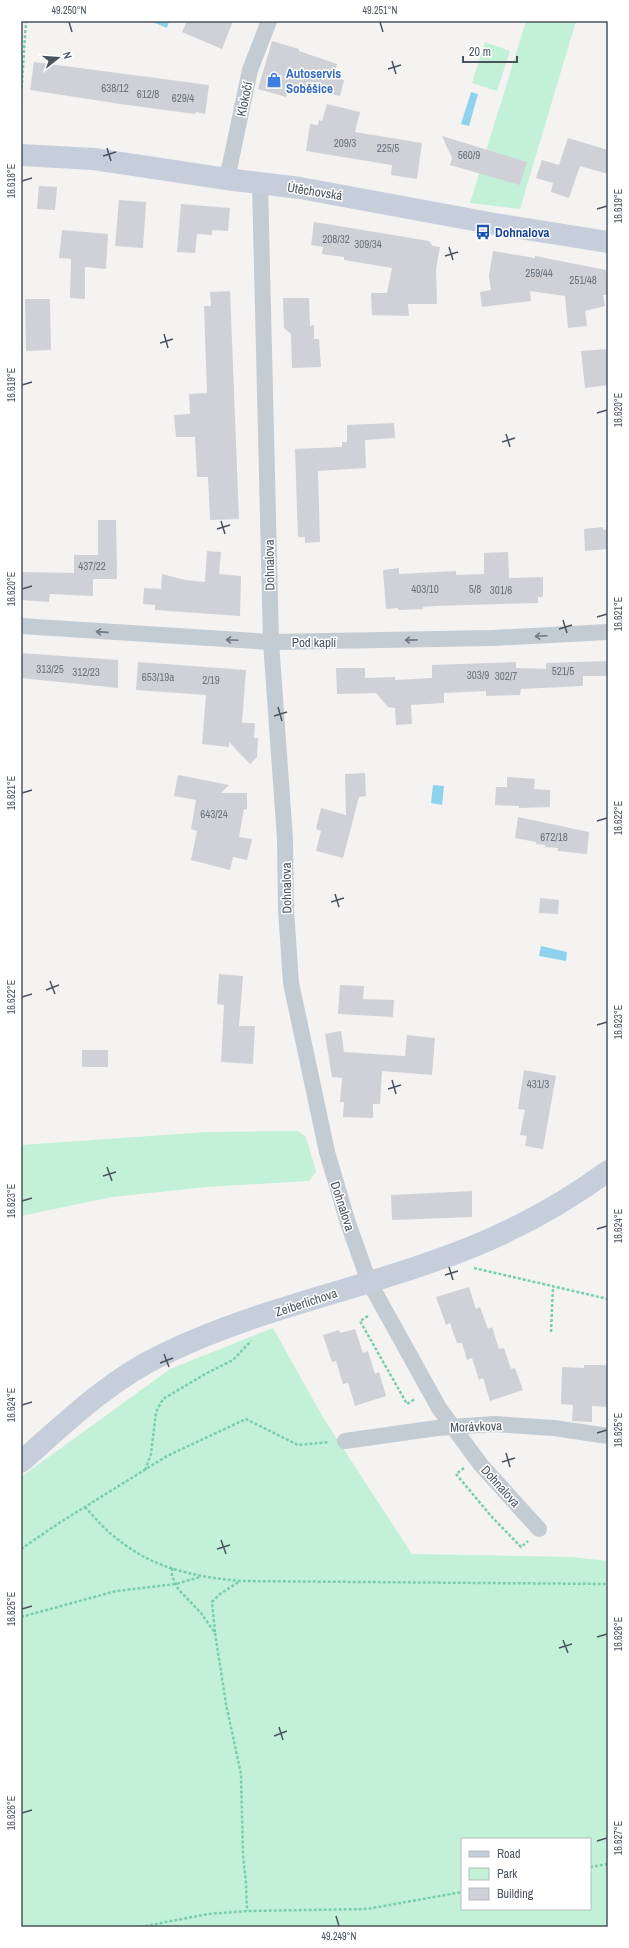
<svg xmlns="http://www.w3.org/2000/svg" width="629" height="1948" font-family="'Archivo Narrow',sans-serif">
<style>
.green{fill:#c2f1d8;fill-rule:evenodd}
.water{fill:#8fd2ed}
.building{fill:#cfd1d6}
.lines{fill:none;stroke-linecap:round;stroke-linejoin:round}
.path{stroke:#79cfac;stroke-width:2.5;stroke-dasharray:3 2;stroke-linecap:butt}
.street{stroke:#c3cbd3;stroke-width:16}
.secondary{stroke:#c5ceda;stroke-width:22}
.oneway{stroke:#6e7882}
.ticks{fill:none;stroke:#4a5460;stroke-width:1.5}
.labels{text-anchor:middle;stroke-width:3;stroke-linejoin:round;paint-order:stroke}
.number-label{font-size:11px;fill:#6b737e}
.shop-label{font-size:13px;font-weight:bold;fill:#366cbe;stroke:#fff;text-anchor:start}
.street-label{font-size:13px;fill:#4a5460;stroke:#fff}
.transit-label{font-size:13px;font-weight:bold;fill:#164399;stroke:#fff;text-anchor:start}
.neatline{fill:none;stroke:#4a5460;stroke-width:1.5}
.ticks-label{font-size:10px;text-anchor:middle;fill:#4a5460}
</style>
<rect width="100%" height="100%" fill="#f4f3f2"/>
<g class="green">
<polygon points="526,21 576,21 520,209 470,203"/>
<polygon points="485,42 510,51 497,91 472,83"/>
<polygon points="298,1131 306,1137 316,1172 309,1181 207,1187 112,1197 21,1216 21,1145 207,1132"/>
<path d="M273 1328 324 1419 412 1554 572 1557 608 1561V1927H21V1477L170 1369ZM462 1839H590V1909H462Z"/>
</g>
<g class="water">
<polygon points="150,21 169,21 167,28"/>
<polygon points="471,92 478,94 469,126 461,124"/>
<polygon points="433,785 444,786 442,805 431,803"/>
<polygon points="541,946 567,952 566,961 539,956"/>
</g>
<g class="building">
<polygon points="187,21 233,21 222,49 182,32"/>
<polygon points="272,41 299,49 299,51 337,64 333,78 344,80 340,96 290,85 286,97 258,89"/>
<polygon points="34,62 209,85 205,114 196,112 195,114 120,104 30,90"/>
<polygon points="327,104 360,112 355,132 422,143 417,179 391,175 392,165 306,151 310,124 318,125 319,120 322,121"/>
<polygon points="442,136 527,162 520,185 450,165 452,158"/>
<polygon points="568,138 608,150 608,174 580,166 569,198 551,192 553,183 536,178 542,160 559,165"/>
<polygon points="39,186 57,187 55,210 37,209"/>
<polygon points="119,200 146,202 143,248 115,246"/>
<polygon points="181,204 230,208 228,231 212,230 212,235 197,234 195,253 177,252"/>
<polygon points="314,222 429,241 433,246 440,247 436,269 437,304 408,304 409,316 372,315 371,293 387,293 392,268 344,260 344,257 322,254 323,247 311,245"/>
<polygon points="62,230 108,234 106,269 85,267 85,299 70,298 71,259 59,258"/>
<polygon points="493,251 535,258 535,256 606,270 608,295 603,295 605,306 585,311 587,326 568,328 565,296 530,291 531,301 482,307 480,292 491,290 489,276"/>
<polygon points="230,291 239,519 210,520 208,477 197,477 195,437 176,437 174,415 190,414 189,394 207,393 204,306 211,306 210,292"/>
<polygon points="283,298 309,298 310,326 314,325 314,339 319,339 321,367 292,368 291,334 284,328"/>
<polygon points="25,299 50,299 51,350 26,351"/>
<polygon points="608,349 608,385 585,388 581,351"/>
<polygon points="394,423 395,438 365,440 366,468 318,471 320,542 305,543 305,537 298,537 295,449 342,447 342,442 347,442 347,425"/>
<polygon points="98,520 116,520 117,579 93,579 93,596 50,594 49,602 21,600 22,572 74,573 74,555 98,555"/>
<polygon points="603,527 603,530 608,529 608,549 585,551 584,529"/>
<polygon points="207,551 221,552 219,574 241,576 240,616 155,610 155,605 143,604 144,588 161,589 162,574 185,580 205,582"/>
<polygon points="508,552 509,578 543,577 543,597 538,597 538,603 435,606 423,607 423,609 398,610 398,608 386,609 383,570 399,568 399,574 456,571 456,575 484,574 484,553"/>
<polygon points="21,653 118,660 118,688 21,678"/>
<polygon points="608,661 608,676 583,676 583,686 521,689 520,695 486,696 486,691 444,693 444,703 411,705 412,724 396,725 395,708 388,707 376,693 337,694 336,668 365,668 365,678 395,677 395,680 432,678 432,665 516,662 516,668 546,669 546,663"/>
<polygon points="138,662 246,670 242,723 255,723 254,738 258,738 257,757 250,764 229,742 229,747 202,744 206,695 136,690"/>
<polygon points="365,773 366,796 359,797 343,858 316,851 321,831 316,829 321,808 346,815 345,774"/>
<polygon points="178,775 229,785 221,793 247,793 247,810 244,809 239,837 252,839 247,860 233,857 230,870 191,860 197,831 191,829 196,800 174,796"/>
<polygon points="507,777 535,779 534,789 550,790 550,807 519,808 519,806 495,805 496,787 507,787"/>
<polygon points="518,817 589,832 587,854 558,851 558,848 545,847 545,845 536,844 536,842 515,838"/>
<polygon points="540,898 559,900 558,914 539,913"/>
<polygon points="219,974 243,976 239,1026 255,1026 253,1064 221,1062 224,1005 217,1004"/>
<polygon points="340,985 364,986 363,999 394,1000 393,1017 338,1014"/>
<polygon points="341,1031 344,1052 405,1056 407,1035 435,1038 432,1075 382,1071 380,1104 373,1104 373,1118 343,1117 344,1102 340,1102 342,1078 332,1077 325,1034"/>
<rect x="82" y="1050" width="26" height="17"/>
<polygon points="524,1070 556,1076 543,1149 525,1146 527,1136 520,1135 525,1110 518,1109"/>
<polygon points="472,1191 472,1217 392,1220 391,1195"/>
<polygon points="469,1287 476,1309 480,1307 488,1329 492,1327 499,1349 504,1348 511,1369 515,1368 523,1390 490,1401 483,1378 479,1380 472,1358 467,1360 462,1343 457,1343 450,1323 446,1325 436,1297"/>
<polygon points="355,1329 363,1353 368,1351 375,1374 379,1372 386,1396 355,1406 348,1383 343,1384 336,1361 332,1362 323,1335 339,1330 340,1333"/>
<polygon points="584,1365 607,1365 608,1369 608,1407 592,1406 592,1422 572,1421 573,1405 561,1404 562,1367 584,1368"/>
</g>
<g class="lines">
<g class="path">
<polyline points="21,98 26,21"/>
<polyline points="474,1268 608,1299"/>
<polyline points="368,1316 360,1321 407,1404 415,1399"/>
<polyline points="551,1332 553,1287"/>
<polyline points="464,1468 456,1474 491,1516 521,1547 528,1541"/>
<polyline points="145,1470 151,1454 156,1412 163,1399 207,1373 233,1360 251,1341"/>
<path d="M85 1507C96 1519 107 1532 120 1541 155 1569 197 1577 240 1581L608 1584"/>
<polyline points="21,1549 59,1523 167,1456 246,1419 298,1445 329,1442"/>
<polyline points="172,1568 172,1576 178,1589 201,1613 215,1633 226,1704 241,1774 243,1855 246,1883 247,1911"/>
<polyline points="21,1617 116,1591 176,1584 200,1577"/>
<polyline points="215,1632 212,1602 220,1594 240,1581"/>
<polyline points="590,1867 608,1864"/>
<polyline points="140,1927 208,1914 247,1911 367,1909 462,1892"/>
</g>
<g class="street">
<polyline points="227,179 250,70 269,21"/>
<polyline points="260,184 271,642 285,839 286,910 291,983 327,1152 348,1223 369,1282 378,1298 439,1408 481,1465 539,1529"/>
<polyline points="21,626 271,642 493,638 608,632"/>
<polyline points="345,1441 437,1428 494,1424 554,1428 608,1436"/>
</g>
<g class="secondary">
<polyline points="21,155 94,159 227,179 300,188 495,224 608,242"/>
<path d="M21 1462C66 1422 109 1380 164 1354 249 1312 345 1293 434 1261 496 1240 555 1210 608 1171"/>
</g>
</g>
<defs><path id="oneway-shaft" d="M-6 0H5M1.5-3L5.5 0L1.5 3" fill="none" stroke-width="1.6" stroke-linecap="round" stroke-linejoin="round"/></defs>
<g class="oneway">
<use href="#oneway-shaft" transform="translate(102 632) rotate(-176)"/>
<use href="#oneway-shaft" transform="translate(541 636) rotate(177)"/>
<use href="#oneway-shaft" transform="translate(232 640) rotate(-177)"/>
<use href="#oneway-shaft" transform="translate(411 640) rotate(179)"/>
</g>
<path class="ticks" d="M69 22 72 32M380 22 383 32M392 61 396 74M388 69 401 65M107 148 111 161M103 156 116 152M22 181 32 178M597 209 607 206M449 247 453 260M445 256 458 252M164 334 168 348M160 343 173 339M22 385 32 382M597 413 607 410M506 434 510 447M502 442 515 438M221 521 225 534M217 529 230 525M22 589 32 586M597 617 607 614M563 620 567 633M559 629 572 625M278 707 282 721M274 716 287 712M22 793 32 790M597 821 607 818M335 894 339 907M331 902 344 898M50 981 55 994M46 990 59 985M22 997 32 994M597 1025 607 1022M392 1080 396 1094M388 1089 401 1085M107 1167 112 1181M103 1176 116 1172M22 1201 32 1198M597 1229 607 1226M449 1267 453 1280M445 1275 458 1271M164 1354 169 1367M160 1363 173 1358M22 1405 32 1402M597 1433 607 1430M506 1453 510 1467M502 1462 515 1458M221 1540 226 1554M217 1549 230 1545M22 1609 32 1606M597 1637 607 1634M563 1640 568 1653M559 1648 572 1644M279 1727 283 1740M274 1736 287 1731M22 1813 32 1810M597 1841 607 1838M336 1916 339 1926"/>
<defs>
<g id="shop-bare" transform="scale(1.2)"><path d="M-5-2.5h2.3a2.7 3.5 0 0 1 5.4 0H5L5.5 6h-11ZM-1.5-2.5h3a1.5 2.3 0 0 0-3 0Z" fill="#3f7fe0" stroke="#fff" stroke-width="2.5" paint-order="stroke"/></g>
<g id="bus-bare" transform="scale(1.2)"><path d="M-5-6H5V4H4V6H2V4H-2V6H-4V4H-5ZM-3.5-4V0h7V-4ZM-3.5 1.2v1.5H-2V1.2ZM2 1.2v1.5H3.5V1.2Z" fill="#1a4fb4" stroke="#fff" stroke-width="2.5" paint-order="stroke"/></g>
</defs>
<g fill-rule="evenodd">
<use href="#shop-bare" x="274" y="80"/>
<use href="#bus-bare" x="483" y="232"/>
</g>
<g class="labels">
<g class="number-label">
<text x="115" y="92">638/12</text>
<text x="148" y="98">612/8</text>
<text x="183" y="102">629/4</text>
<text x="345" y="147">209/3</text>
<text x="388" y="152">225/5</text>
<text x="469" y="159">560/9</text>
<text x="336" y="243">208/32</text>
<text x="368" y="248">309/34</text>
<text x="539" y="277">259/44</text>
<text x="583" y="284">251/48</text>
<text x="92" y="570">437/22</text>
<text x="425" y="593">403/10</text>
<text x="475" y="593">5/8</text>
<text x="501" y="594">301/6</text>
<text x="50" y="673">313/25</text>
<text x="563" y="675">521/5</text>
<text x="86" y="676">312/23</text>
<text x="478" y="679">303/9</text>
<text x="506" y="680">302/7</text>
<text x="158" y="681">653/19a</text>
<text x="211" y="684">2/19</text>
<text x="214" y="818">643/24</text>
<text x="554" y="841">672/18</text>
<text x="538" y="1088">431/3</text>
</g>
<g class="shop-label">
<text x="286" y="78">Autoservis<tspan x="286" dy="15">Soběšice</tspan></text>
</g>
<g class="street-label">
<text transform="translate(244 99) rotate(-78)" y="5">Klokočí</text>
<text transform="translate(315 191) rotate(9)" y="5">Útěchovská</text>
<text transform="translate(269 565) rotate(-91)" y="5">Dohnalova</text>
<text x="314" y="647">Pod kaplí</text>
<text transform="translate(286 888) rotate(-91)" y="5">Dohnalova</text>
<text transform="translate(343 1206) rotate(72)" y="5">Dohnalova</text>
<text transform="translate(306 1302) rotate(-18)" y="5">Zeiberlichova</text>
<text transform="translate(476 1426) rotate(-2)" y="5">Morávkova</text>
<text transform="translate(501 1486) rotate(48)" y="5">Dohnalova</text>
</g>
<g class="transit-label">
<text x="495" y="237">Dohnalova</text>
</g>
</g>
<rect width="629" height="1948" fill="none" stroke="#ffffff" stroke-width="44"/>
<rect x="461" y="1838" width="130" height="72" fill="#ffffff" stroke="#b7bbbf"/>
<rect x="469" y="1851" width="20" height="6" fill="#c5ceda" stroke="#b7bbbf"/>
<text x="497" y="1858" font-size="12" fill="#4a5460">Road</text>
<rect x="469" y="1868" width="20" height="12" fill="#c2f1d8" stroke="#b7bbbf"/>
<text x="497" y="1878" font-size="12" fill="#4a5460">Park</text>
<rect x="469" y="1888" width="20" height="12" fill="#cfd1d6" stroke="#b7bbbf"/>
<text x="497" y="1898" font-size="12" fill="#4a5460">Building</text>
<g transform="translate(58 58) rotate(73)" stroke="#ffffff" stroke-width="3" paint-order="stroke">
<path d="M0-3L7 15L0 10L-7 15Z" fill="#4a5460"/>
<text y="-6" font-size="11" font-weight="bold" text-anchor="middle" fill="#4a5460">N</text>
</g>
<path d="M463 56v6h54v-6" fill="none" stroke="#4a5460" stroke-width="2"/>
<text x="469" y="56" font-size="12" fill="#4a5460" stroke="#ffffff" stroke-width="3" paint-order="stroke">20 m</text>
<rect x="22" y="22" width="585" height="1904" class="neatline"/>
<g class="ticks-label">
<text x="69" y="14">49.250°N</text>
<text x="380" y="14">49.251°N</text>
<text transform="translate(11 181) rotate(-90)" y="4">16.618°E</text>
<text transform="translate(618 206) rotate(-90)" y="4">16.619°E</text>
<text transform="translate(11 385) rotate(-90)" y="4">16.619°E</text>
<text transform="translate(618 410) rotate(-90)" y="4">16.620°E</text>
<text transform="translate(11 589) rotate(-90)" y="4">16.620°E</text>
<text transform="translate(618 614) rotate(-90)" y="4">16.621°E</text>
<text transform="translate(11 793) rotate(-90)" y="4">16.621°E</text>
<text transform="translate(618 818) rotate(-90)" y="4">16.622°E</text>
<text transform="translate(11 997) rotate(-90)" y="4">16.622°E</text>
<text transform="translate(618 1022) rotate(-90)" y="4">16.623°E</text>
<text transform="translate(11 1201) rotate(-90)" y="4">16.623°E</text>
<text transform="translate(618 1226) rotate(-90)" y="4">16.624°E</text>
<text transform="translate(11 1405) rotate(-90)" y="4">16.624°E</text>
<text transform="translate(618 1430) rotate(-90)" y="4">16.625°E</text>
<text transform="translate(11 1609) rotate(-90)" y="4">16.625°E</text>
<text transform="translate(618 1634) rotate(-90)" y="4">16.626°E</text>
<text transform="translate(11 1813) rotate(-90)" y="4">16.626°E</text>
<text transform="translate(618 1838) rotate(-90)" y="4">16.627°E</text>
<text x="339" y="1940">49.249°N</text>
</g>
</svg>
